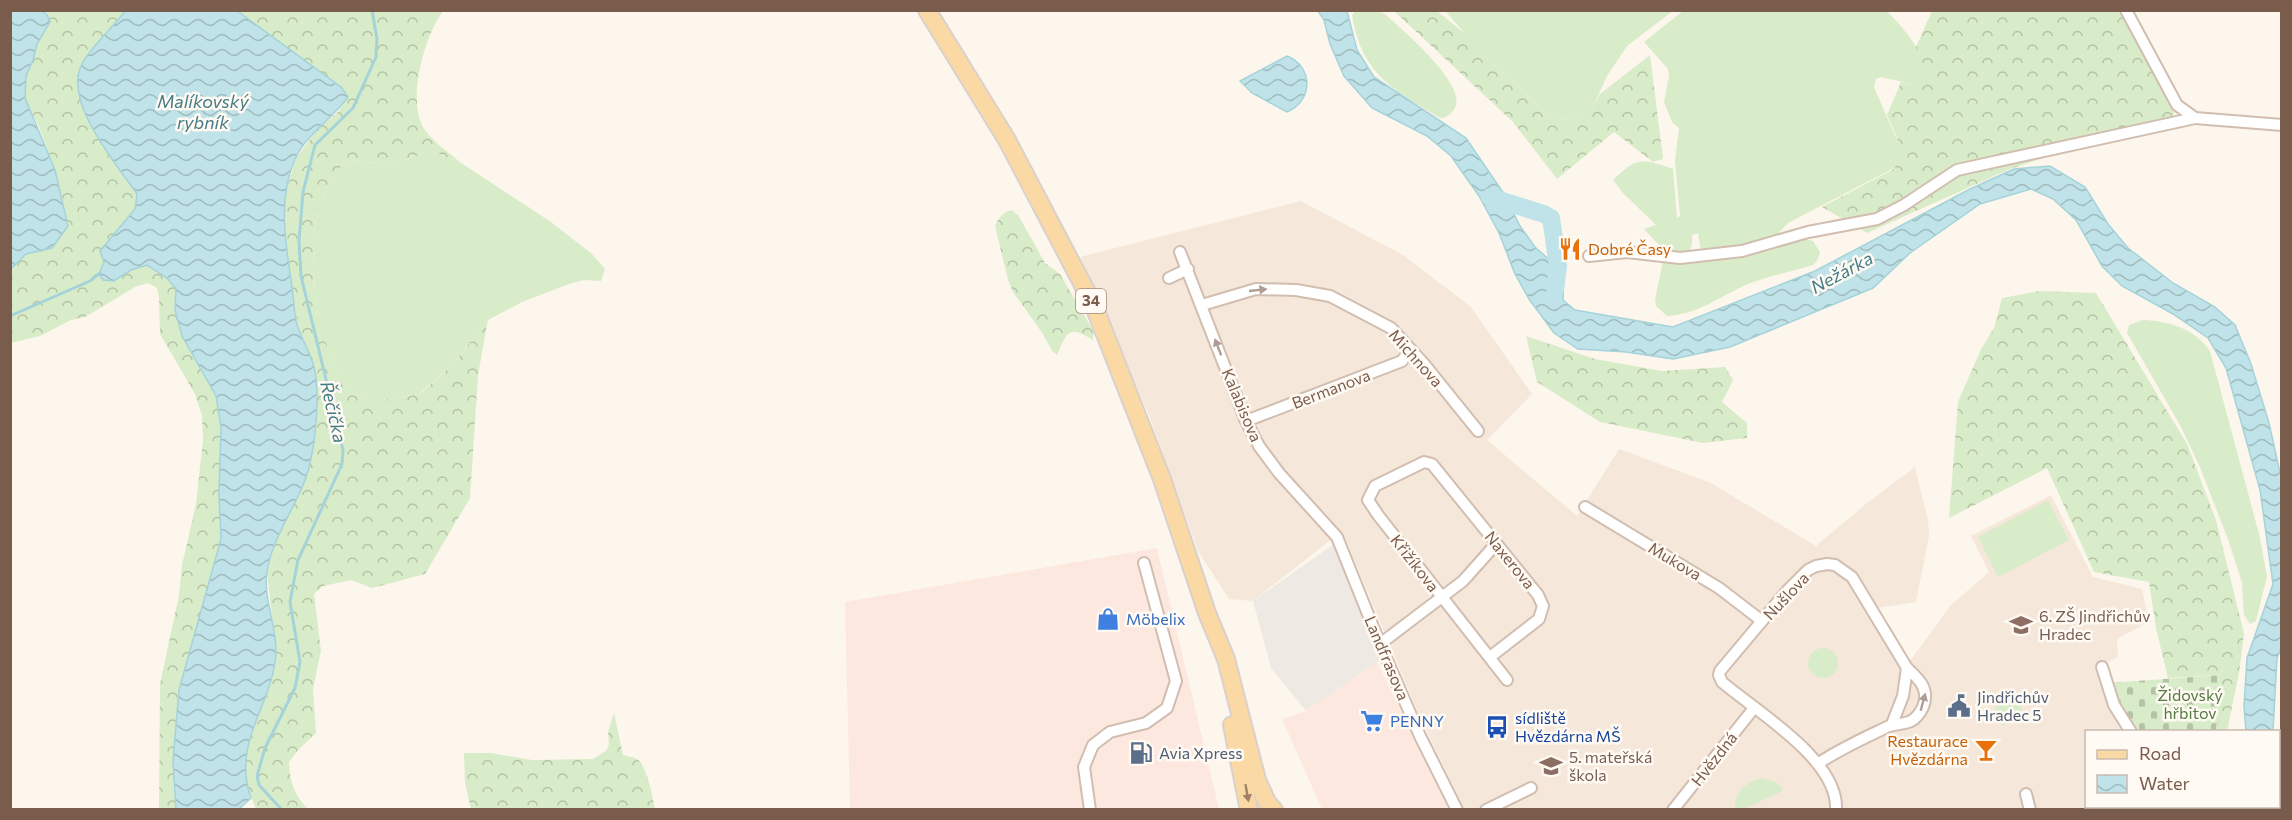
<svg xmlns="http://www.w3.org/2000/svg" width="2292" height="820" font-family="Commissioner,sans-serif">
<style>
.residential{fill:#f5e8da}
.commercial{fill:#fde8e0}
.industrial{fill:#efe9e4}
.grass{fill:#d8ecc9}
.forest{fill:url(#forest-crowns)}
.cemetery{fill:url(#cemetery-stones)}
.water{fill:url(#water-waves);stroke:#a5d3da;stroke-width:1.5}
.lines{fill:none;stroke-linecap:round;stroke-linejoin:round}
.stream{stroke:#a5d3da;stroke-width:3}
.river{stroke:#bfe3e8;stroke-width:18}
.street-casing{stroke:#d1beb0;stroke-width:14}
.primary-casing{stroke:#dad1cd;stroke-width:20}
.street{stroke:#fff;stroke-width:10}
.primary{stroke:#fbd9a5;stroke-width:16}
.oneway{fill:#af9d94}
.oneway2{fill:#a18267}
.labels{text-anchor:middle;stroke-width:5;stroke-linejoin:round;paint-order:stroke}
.shield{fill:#fffaf3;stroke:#a28b7f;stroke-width:1.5}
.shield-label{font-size:15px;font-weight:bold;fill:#7a5c4d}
.food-label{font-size:16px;fill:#c56008;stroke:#fffaf3;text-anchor:start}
.street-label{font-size:16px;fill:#7a5c4d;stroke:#fffaf3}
.education-label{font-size:16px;fill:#785e54;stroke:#fffaf3;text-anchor:start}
.shop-label{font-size:16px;fill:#366cbe;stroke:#fffaf3;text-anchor:start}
.park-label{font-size:16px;fill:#537a41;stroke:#fffaf3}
.service-label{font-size:16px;fill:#4e5e75;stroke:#fffaf3;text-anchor:start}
.transit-label{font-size:16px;fill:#164399;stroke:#fffaf3;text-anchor:start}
.water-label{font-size:18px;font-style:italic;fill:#437c86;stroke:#fffaf3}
</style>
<defs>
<pattern id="forest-crowns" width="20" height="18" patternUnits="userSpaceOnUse" patternTransform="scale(1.5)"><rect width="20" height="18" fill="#d8ecc9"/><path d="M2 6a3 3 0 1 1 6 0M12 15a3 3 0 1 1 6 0" fill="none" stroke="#b4c2a5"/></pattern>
<pattern id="cemetery-stones" width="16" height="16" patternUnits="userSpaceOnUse" patternTransform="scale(1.5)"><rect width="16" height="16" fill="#d8ecc9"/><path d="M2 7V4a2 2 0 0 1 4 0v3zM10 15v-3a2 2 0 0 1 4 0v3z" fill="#b4c2a5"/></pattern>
<pattern id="water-waves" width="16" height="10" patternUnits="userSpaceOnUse" patternTransform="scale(1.5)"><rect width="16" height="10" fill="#bfe3e8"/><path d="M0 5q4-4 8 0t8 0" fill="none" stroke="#a0bbbe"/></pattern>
</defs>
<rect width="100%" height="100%" fill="#fdf6ec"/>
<polygon class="residential" points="1301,201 1403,255 1471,307 1532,394 1487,440 1577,516 1619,449 1709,482 1816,546 1867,503 1915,467 1928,520 1929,536 1916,602 1877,608 1907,665 1951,605 1989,572 1971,536 2051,495 2093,577 2142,589 2149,622 2117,639 2118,657 2099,666 2109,688 2134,731 2086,732 2086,806 2157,806 2158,809 1464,809 1419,715 1342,531 1253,601 1229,599 1198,551 1149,415 1080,257"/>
<g class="commercial">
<polygon points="1157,548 1219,809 850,809 845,602"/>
<polygon points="1377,662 1449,809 1322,809 1282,719 1306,711"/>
</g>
<polygon class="industrial" points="1334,544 1380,660 1306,711 1271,668 1253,601"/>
<g class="grass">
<path d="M1355 11H1378L1385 14C1400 28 1476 91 1452 112 1448 116 1445 118 1440 118 1392 88 1362 75 1352 15Z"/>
<polygon points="1445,11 1673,11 1627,46 1607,76 1593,107 1583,116 1570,119 1556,118 1542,110 1507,75 1490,62"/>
<path d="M1683 11H1886C1898 20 1948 78 1915 85L1881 77 1876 79 1874 87 1902 152 1899 162 1894 168 1788 223 1776 236 1734 249 1705 251 1700 247 1698 233 1692 235V244L1688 255C1663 255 1660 245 1644 229L1656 225 1623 193 1613 180C1636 158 1640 158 1671 168L1673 169 1677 218 1680 216 1675 161 1679 128 1672 122 1664 102 1669 76 1668 69 1644 42Z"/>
<polygon points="431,151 461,163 551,222 592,254 605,269 601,281 584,280 569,284 522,302 488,320 453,364 419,394 376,401 359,397 351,393 332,360 317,319 315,295 313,240 317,212 327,187 345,161 392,164"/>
<path d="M1805 239 1813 241 1820 252 1818 259 1813 265C1791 272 1767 276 1746 285 1719 297 1696 315 1667 316L1656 306 1655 300 1663 261Z"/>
<path d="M2143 320C2170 321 2195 329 2210 351L2259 534 2267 576 2256 621 2250 624 2244 615 2242 583 2228 539 2199 465 2180 425 2127 333 2129 325Z"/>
<polygon points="2048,500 2069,540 1998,577 1978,537"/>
<circle cx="1823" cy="663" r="15"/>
<polygon points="2008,699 2020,703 2022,711 2015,721 2001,725 1993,719 1993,712 1999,704"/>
<path d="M1761 778 1776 782 1784 790 1744 809H1735C1734 792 1745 783 1761 778Z"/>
</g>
<g class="forest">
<path d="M42 11H125L122 15 92 129 137 194 135 209 100 251 114 281 131 270 147 265 167 278 176 289 175 310 182 336 216 396 221 427 219 494 221 539 179 690 173 761 176 809H159L160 684 179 595 182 565 196 504 203 439 202 416 195 394 160 334 159 298 157 288 148 283 135 287 85 317 71 320 40 336 11 343V269L26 254 36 251 63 207C58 179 49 153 39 127 35 117 27 107 25 97 22 73 38 42 50 22L47 15Z"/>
<path d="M236 11H443C425 35 409 93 421 123 428 139 448 151 461 163L431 151 392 164 345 161 327 187 317 212 313 240 315 295 317 318 332 360 351 393 359 397 376 401 420 394 453 364 488 320 478 375 470 498 425 574 372 588 351 580 323 586 314 594 321 651 313 689 316 733 299 749 289 762C290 782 294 795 308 809H256L245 782V754L272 678 276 653 267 573 277 536 302 486 314 368 297 322 284 235 285 194 296 158 318 129 338 112 348 97 341 87Z"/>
<polygon points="1394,11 1437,11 1468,36 1490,62 1507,75 1542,110 1556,118 1570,119 1583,116 1593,107 1600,94 1650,55 1663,159 1653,162 1614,132 1557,179 1513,122"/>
<path d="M1932 11H2126L2177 105 2170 123 2091 142 2010 169 1867 233 1822 207 1894 169C1907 151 1894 133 1887 115L1901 82 1915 85 1923 81 1925 68 1916 47Z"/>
<path d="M1012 210 1018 215 1045 263 1060 274 1094 332 1093 340C1068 324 1067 332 1057 355L1052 351 1043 334 1013 292 1008 280 995 226C999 217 1002 213 1012 210Z"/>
<polygon points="2039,291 2096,293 2187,444 2216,520 2244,634 2239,673 2227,731 2216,731 2220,675 2168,678 2156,628 2149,582 2094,572 2047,468 1949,518 1958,402 1981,349 1994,328 2002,298"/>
<polygon points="1526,336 1595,359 1662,371 1725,367 1733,380 1722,402 1747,423 1747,438 1703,443 1600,422 1537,382"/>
<path d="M614 713 623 755C627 756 633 757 637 759 647 766 653 798 655 809H471L465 782 464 753H491L532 760 593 759 606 751 609 744 608 732Z"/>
</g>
<polygon class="cemetery" points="2220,675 2216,731 2137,731 2108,683"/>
<g class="water">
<polygon points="11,10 42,11 47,15 50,22 37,44 33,60 26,76 25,98 55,170 68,226 52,248 26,254 11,269"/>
<path d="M236 10 341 87 348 97C333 118 305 136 295 159 278 198 285 240 291 280 293 294 294 307 296 321 300 337 310 351 314 367 320 392 316 438 310 463 302 501 273 532 267 572 263 599 277 627 276 653 273 705 231 742 251 798L239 809H176L173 761 179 690 221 539 219 494 221 427 216 396 182 336 175 310 176 289 167 278 147 265 131 270 114 281 103 280 99 274 104 262 100 251 135 209 137 194C117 165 62 101 82 64 92 45 112 29 125 11Z"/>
<polygon points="1318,11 1347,11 1357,50 1374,77 1466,138 1504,194 1520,226 1535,247 1564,273 1563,300 1575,310 1673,327 1815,271 1970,189 2014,169 2050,166 2085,187 2108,224 2128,248 2173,283 2215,307 2235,325 2251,364 2269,423 2281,477 2282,646 2277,658 2273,731 2246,731 2244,706 2247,658 2273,584 2260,490 2226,368 2208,338 2173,314 2122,286 2102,266 2076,220 2053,199 2031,189 1980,204 1910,253 1873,288 1730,347 1673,359 1626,352 1578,349 1554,333 1529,299 1515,274 1499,233 1479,196 1451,156 1427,136 1372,108 1344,76 1330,44 1324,20"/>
<path d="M1287 56C1314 67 1313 101 1287 112L1252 93 1240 81Z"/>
</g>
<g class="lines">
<g class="stream">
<polyline points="10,316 90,281 100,273"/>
<polyline points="282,810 259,785 257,776 265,748 295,688 300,662 290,602 298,560 342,464 343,450 301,276 299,241 303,192 315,145 353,108 376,57 377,39 372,10"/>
</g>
<polyline class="river" points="1490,197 1544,214 1551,218 1558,266 1555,290"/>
<g class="street-casing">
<g id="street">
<polyline points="2126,10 2177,105 2195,118 2282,125"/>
<polyline points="1180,252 1246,421 1259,446 1279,473 1337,537 1380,644 1420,736 1457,810"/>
<polyline points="1589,256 1627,252 1680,258 1742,251 1808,232 1877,219 1904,205 1957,170 2195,118"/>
<polyline points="1169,278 1188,269"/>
<polyline points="1202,305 1256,289 1296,290 1330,296 1391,328 1424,364 1478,431"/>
<polyline points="1246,421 1402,361 1410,350"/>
<polyline points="1585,507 1719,588 1762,621"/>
<polyline points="1380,644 1463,581 1496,544"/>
<polyline points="1490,657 1539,619 1543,606 1538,595 1432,464 1424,462 1375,486 1368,500 1378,515 1507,680"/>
<polyline points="2102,667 2114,705 2131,732"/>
<polyline points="1892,724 1903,696 1907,668"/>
<path d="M1819 763C1840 749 1862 739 1885 728 1893 723 1903 725 1911 721 1917 718 1920 713 1923 707 1930 689 1919 679 1907 668L1852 577 1835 565 1827 564 1816 566 1808 570 1787 591 1720 671 1719 675 1722 682C1757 712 1839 760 1836 810"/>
<polyline points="2026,794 2030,810"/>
<polyline points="2154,806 2154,810"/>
<polyline points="1090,810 1084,767 1093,745 1110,732 1146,723 1167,708 1176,681 1144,563"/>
<polyline points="1486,810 1531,788"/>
<polyline points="1673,810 1754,708"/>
</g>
</g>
<g class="primary-casing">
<g id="primary">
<polyline points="927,10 1007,140 1094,306 1162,479 1207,613 1226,659 1257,780 1267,802 1274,810"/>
<polyline points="1232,725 1249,810"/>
</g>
</g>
<use href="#street" class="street"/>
<use href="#primary" class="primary"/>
</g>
<defs><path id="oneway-solid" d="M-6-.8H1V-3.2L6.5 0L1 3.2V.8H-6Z" transform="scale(1.5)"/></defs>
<g class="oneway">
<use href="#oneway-solid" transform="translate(1258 290) rotate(-6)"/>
<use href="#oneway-solid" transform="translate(1218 347) rotate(-111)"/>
<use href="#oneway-solid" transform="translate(1923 702) rotate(-75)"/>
</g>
<use class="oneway2" href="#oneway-solid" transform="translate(1247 793) rotate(80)"/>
<defs>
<g id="restaurant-bare" transform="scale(1.8)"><path d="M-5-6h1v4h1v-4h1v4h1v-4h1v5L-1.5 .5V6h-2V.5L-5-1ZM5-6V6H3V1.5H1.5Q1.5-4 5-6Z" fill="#e8710a" stroke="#fffaf3" stroke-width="2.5" paint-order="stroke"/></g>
<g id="shop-bare" transform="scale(1.8)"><path d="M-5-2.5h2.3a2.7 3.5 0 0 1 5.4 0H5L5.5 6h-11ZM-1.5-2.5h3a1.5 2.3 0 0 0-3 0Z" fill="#3f7fe0" stroke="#fffaf3" stroke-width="2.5" paint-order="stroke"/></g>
<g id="school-bare" transform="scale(1.8)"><path d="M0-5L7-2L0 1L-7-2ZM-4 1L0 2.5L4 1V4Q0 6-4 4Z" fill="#8d6e63" stroke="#fffaf3" stroke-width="2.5" paint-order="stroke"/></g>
<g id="civic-bare" transform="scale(1.8)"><path d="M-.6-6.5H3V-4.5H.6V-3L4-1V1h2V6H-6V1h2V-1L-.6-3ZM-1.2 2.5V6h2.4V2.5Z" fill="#5c6f8a" stroke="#fffaf3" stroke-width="2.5" paint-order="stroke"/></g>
<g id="supermarket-bare" transform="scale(1.8)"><path d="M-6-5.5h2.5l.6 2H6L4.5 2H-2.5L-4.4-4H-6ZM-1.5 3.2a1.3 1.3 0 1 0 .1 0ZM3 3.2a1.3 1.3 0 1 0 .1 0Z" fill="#3f7fe0" stroke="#fffaf3" stroke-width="2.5" paint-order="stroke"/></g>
<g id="bus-bare" transform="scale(1.8)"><path d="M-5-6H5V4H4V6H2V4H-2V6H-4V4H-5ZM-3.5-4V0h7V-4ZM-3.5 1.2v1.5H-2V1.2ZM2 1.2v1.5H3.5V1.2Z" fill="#1a4fb4" stroke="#fffaf3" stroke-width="2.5" paint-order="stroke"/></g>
<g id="bar-bare" transform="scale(1.8)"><path d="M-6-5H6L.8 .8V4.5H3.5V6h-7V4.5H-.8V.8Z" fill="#e8710a" stroke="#fffaf3" stroke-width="2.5" paint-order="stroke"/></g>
<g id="fuel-bare" transform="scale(1.8)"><path d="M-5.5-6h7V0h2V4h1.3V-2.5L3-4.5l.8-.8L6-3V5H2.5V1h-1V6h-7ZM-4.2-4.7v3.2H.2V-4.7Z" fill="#5c6f8a" stroke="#fffaf3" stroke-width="2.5" paint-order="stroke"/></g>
</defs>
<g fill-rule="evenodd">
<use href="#restaurant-bare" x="1570" y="249"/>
<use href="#shop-bare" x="1108" y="619"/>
<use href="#school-bare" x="2021" y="625"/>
<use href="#civic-bare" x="1959" y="706"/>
<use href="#supermarket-bare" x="1372" y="721"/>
<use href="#bus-bare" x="1497" y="727"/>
<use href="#bar-bare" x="1986" y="750"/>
<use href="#fuel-bare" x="1141" y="753"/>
<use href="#school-bare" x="1551" y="766"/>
</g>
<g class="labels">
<rect class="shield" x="1076" y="289" width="30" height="24" rx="4.5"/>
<g class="shield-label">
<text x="1091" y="306">34</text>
</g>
<g class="food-label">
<text x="1588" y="255">Dobré Časy</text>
<text x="1968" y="747" text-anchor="end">Restaurace<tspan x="1968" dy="18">Hvězdárna</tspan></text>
</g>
<g class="street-label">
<text transform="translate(1416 358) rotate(48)" y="6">Michnova</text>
<text transform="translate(1331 389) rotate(-21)" y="6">Bermanova</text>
<text transform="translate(1242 405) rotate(67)" y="6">Kalabisova</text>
<text transform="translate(1510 560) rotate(51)" y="6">Naxerova</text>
<text transform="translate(1675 561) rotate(31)" y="6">Mukova</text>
<text transform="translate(1415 563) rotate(52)" y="6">Křižíkova</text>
<text transform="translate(1786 596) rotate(-47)" y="6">Nušlova</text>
<text transform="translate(1387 658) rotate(67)" y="6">Landfrasova</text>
<text transform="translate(1714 759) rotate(-52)" y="6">Hvězdná</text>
</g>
<g class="education-label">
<text x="2039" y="622">6. ZŠ Jindřichův<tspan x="2039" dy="18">Hradec</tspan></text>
<text x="1569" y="763">5. mateřská<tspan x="1569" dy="18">škola</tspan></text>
</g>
<g class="shop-label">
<text x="1126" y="625">Möbelix</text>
<text x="1390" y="727">PENNY</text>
</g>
<g class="park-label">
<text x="2190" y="701">Židovský<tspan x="2190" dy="18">hřbitov</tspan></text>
</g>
<g class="service-label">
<text x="1977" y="703">Jindřichův<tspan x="1977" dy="18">Hradec 5</tspan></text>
<text x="1159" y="759">Avia Xpress</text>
</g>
<g class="transit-label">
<text x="1515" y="724">sídliště<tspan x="1515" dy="18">Hvězdárna MŠ</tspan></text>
</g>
<g class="water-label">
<text x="203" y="108">Malíkovský<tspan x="203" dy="21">rybník</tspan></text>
<text transform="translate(1842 273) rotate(-28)" y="6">Nežárka</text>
<text transform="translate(333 412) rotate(77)" y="6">Řečička</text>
</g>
</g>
<rect width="2292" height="820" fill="none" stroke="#7a5c4d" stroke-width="24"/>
<rect x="2085" y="730" width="195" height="78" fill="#fffaf3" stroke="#cabbb1" stroke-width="1.5"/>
<rect x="2097" y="750" width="30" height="9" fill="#fbd9a5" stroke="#cabbb1" stroke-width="1.5"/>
<text x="2139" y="760" font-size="18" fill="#7a5c4d">Road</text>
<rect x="2097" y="775" width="30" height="18" fill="url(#water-waves)" stroke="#cabbb1" stroke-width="1.5"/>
<text x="2139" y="790" font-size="18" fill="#7a5c4d">Water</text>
</svg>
